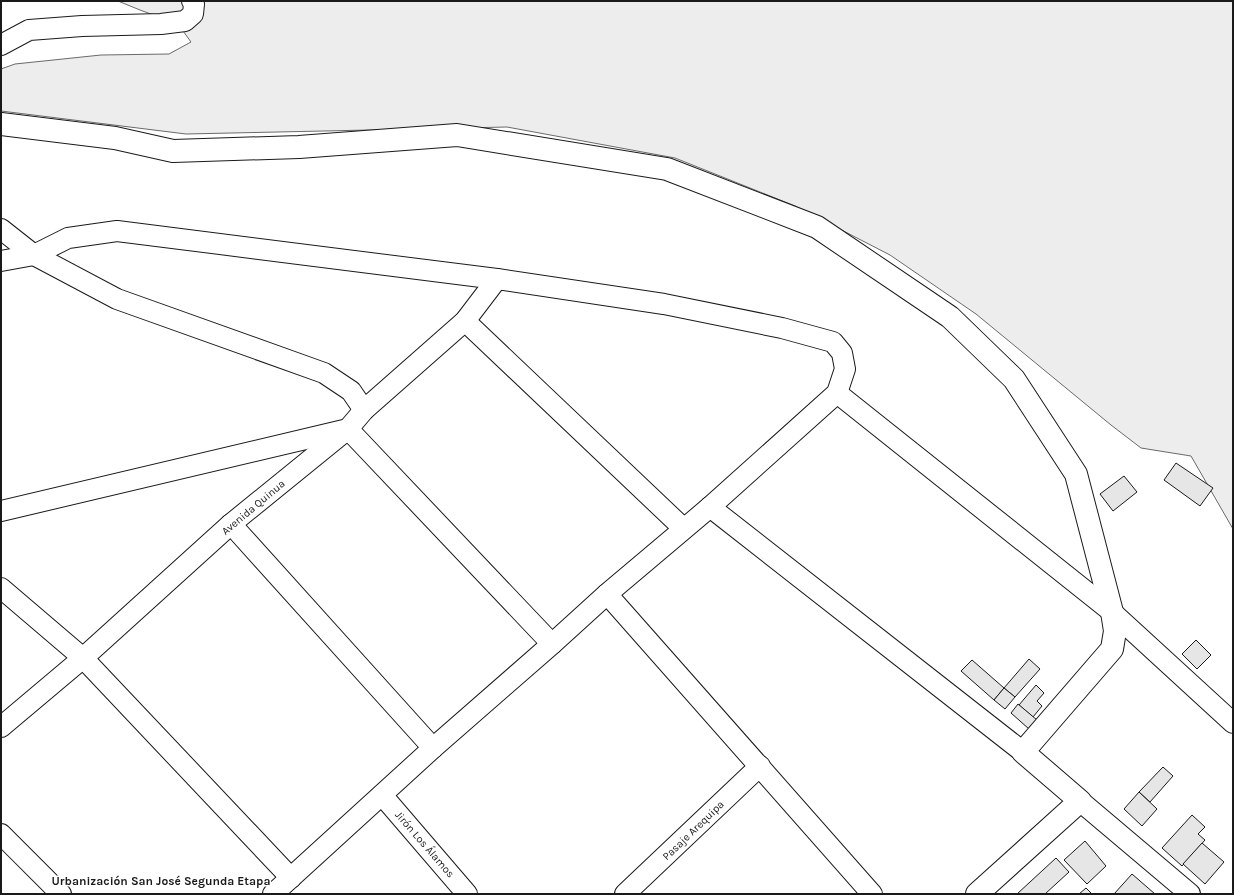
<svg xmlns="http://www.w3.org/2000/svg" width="1234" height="895" font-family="Karla,sans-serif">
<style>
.built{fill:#ededed;stroke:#6a6a6a}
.building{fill:#e6e6e6;stroke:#1a1a1a}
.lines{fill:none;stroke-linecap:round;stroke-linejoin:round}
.minor-casing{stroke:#1a1a1a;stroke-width:22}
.tertiary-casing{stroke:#1a1a1a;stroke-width:24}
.minor{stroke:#fff;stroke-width:20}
.tertiary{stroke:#fff;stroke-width:22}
.labels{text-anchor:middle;stroke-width:3;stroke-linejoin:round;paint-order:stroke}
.street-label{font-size:11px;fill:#1a1a1a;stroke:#fff}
.neighbourhood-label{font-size:12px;font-weight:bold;fill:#1a1a1a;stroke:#fff}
</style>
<rect width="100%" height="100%" fill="#fff"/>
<polygon class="built" points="118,1 1233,1 1233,529 1191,456 1141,448 1111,425 976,314 890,255 795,206 675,158 507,127 186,134 1,111 1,69 15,64 101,55 169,54 191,42 178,24 140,10"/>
<g class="building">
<polygon points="1176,463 1213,488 1200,506 1164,480"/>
<polygon points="1124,476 1137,492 1113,511 1100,494"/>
<polygon points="1196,640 1211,655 1197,669 1182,654"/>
<polygon points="1029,659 1040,669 1015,697 1004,688"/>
<polygon points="972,660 1004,688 994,700 961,671"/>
<polygon points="1036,685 1044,693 1037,701 1042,706 1033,717 1019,705"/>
<polygon points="1004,688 1015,697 1005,709 994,700"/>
<polygon points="1018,704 1037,720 1029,729 1011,713"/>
<polygon points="1163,767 1173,776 1150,802 1139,792"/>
<polygon points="1139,792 1157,809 1142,826 1124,809"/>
<polygon points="1192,815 1205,827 1198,834 1205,840 1182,866 1162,848"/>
<polygon points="1085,841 1106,866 1087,884 1064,860"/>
<polygon points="1202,843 1224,862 1205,884 1183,864"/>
<polygon points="1056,858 1069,872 1045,894 1017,894"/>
<polygon points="1132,874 1155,894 1114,894"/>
<polygon points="1086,888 1092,894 1079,894"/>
</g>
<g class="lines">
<g class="minor-casing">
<g id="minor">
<polyline points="1,45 29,30 82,26 161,24 185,21 193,14 194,4 192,1"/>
<polyline points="1,229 34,255 117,299 324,373 351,391 364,410"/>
<polyline points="1,261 34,255 68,238 117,231 497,279 664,304 782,328 833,342 842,353 845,369 837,393 710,507 607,594 552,644 433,748 273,894"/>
<polyline points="465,321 683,528"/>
<polyline points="837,393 1112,612 1233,723"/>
<polyline points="710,507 1023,752"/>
<polyline points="1,511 348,429 552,644"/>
<polyline points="231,524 433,748"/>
<polyline points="1,588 83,658 291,878"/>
<polyline points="607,594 872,894"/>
<polyline points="1,727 83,658 231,524 348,429 364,410 465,321 497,279"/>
<polyline points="382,795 467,894"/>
<polyline points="1080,801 1190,894"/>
<polyline points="1,834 61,894"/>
<polyline points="625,894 760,766"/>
</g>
</g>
<g class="tertiary-casing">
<polyline id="tertiary" points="1,124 115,138 173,151 299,147 457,135 667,169 817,227 950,317 1014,379 1076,474 1112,612 1115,631 1112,649 1023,752 1080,801 977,894"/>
</g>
<use href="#minor" class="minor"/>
<use href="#tertiary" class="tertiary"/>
</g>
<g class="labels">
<g class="street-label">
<text transform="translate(253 507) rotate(-40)" y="4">Avenida Quinua</text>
<text transform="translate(693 830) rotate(-44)" y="4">Pasaje Arequipa</text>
<text transform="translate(425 844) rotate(49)" y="4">Jirón Los Álamos</text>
</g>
<g class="neighbourhood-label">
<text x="161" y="885">Urbanización San José Segunda Etapa</text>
</g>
</g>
<rect width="1234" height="895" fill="none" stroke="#1a1a1a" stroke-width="4"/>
</svg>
